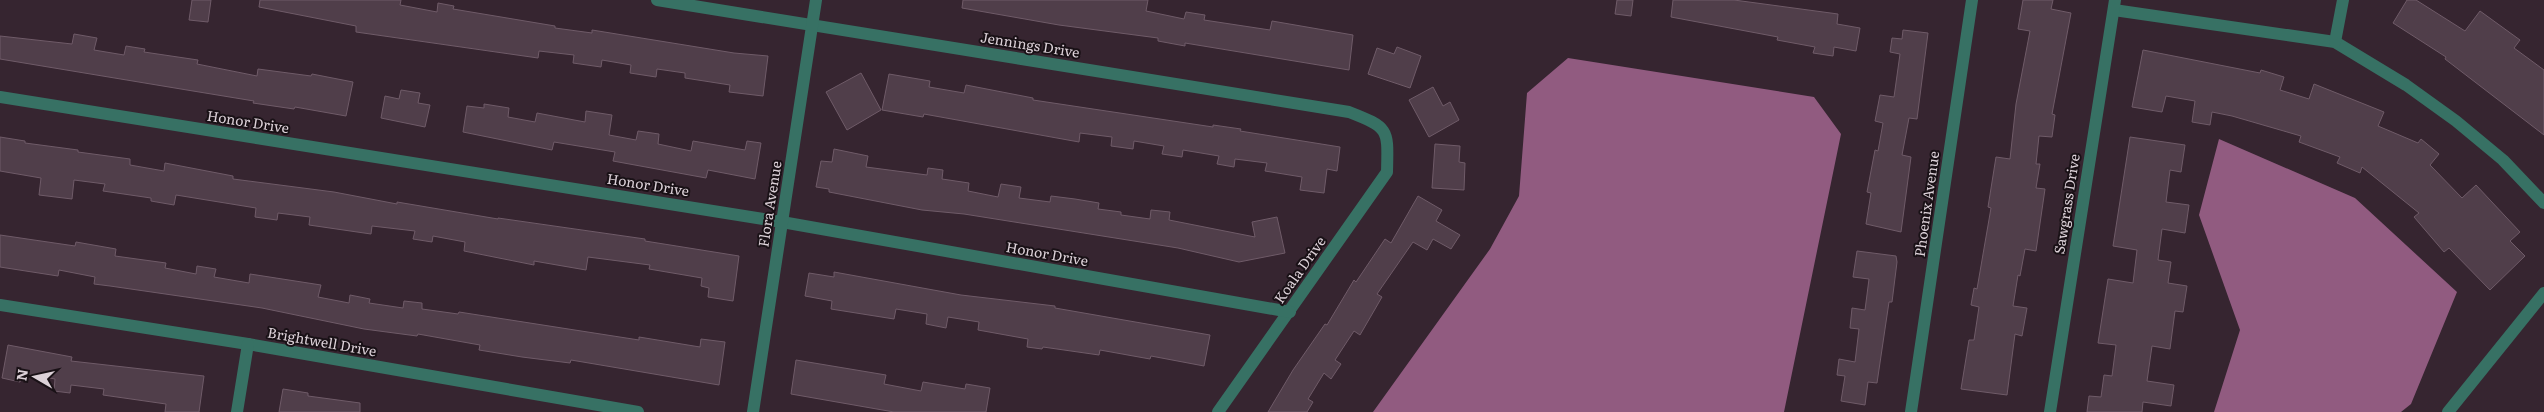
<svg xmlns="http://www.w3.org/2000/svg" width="2544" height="412" font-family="Literata,serif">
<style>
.water{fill:#915b80}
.building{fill:#503e4a;stroke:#6f5b68}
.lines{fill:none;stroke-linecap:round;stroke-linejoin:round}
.minor{stroke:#377164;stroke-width:12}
.labels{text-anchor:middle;stroke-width:4;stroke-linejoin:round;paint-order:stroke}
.street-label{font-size:14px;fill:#dcd1d8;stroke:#191116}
</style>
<rect width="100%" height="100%" fill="#362530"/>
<g class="water">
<polygon points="1568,58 1814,97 1841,134 1784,412 1373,412 1490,249 1519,196 1527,93"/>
<polygon points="2219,139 2355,198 2457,292 2411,404 2401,412 2214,412 2240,330 2199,215"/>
</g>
<g class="building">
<polygon points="192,0 211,0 208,22 189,20"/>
<polygon points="260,0 401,0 400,5 437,12 438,3 454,6 453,9 555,26 555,28 592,33 592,30 734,53 768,56 763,96 729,92 730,85 685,78 685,73 657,69 656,77 630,73 631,65 602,60 601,67 573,63 574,55 539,51 538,58 356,32 356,26 259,7"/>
<polygon points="963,0 1148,0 1146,11 1184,19 1186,12 1205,15 1204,20 1270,30 1272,21 1353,35 1349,70 1185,43 1185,46 1158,41 1158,38 1059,25 962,8"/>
<polygon points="1617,0 1633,0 1631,16 1615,14"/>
<polygon points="1673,0 1734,0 1838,14 1837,24 1860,28 1856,51 1834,47 1833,56 1813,53 1815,47 1777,40 1778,37 1671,17"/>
<polygon points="2023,0 2053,0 2051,9 2071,13 2052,114 2055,115 2052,137 2039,136 2036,164 2040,164 2036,188 2045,189 2036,251 2025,249 2020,276 2018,275 2013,306 2027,308 2022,336 2015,334 2007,395 1961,389 1969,340 1974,340 1979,307 1971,305 1974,288 1977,289 1991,208 1988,207 1996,157 2010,159 2016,104 2030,31 2018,29"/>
<polygon points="2407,0 2416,0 2465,31 2480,11 2520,40 2514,48 2544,70 2544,135 2445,59 2446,57 2393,23"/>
<polygon points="1903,30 1928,33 1917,119 1909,118 1902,155 1911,157 1901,232 1866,224 1871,193 1867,192 1875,150 1878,151 1883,123 1875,121 1880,95 1894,97 1900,54 1890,52 1892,38 1902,39"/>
<polygon points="74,34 97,38 94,50 124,55 126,46 145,49 144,52 198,60 197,64 257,76 258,69 311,76 312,74 353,82 346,116 295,107 294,109 253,103 254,101 193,91 0,59 0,36 72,44"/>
<polygon points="1397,47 1421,56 1410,88 1368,74 1377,48 1394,54"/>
<polygon points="2143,50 2260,73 2261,70 2284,77 2280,90 2309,99 2314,84 2384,112 2378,126 2418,143 2421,139 2439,154 2430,165 2462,198 2476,185 2520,232 2510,241 2525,256 2490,290 2449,248 2444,252 2414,217 2419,213 2362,167 2360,173 2337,163 2340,157 2299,142 2301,136 2232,116 2212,112 2210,125 2192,122 2195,101 2166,96 2162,112 2132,107"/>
<polygon points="861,73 881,110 847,130 826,92"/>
<polygon points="889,74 930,81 929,87 964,93 966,85 1033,98 1033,100 1213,127 1213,125 1241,129 1240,131 1340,147 1337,171 1327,169 1324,193 1300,190 1302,177 1265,171 1267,163 1235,159 1234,167 1217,164 1219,156 1183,150 1182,157 1162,154 1164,146 1134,141 1133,149 1111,146 1112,137 1080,133 1079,142 924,114 923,117 882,110"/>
<polygon points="1433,87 1443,106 1450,102 1459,120 1429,137 1409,100"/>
<polygon points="401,90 420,93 418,103 430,105 425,127 381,118 385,96 399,99"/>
<polygon points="484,104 509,108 508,117 535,122 537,113 585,122 586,111 612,115 609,135 636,140 638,131 659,134 658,144 691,151 693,141 745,150 747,141 761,143 755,179 708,170 706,178 613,161 615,152 554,142 552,150 463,132 467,106 484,108"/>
<polygon points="0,137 25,141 25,143 78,150 78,152 130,159 130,165 164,171 165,163 233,176 233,179 334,192 397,204 397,202 498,219 498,218 645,239 645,241 739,256 733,301 708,297 709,288 701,286 702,278 649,269 650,265 588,257 586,270 534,261 534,265 464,251 465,242 433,236 432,242 413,239 415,231 372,226 371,234 309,225 310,217 278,213 277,220 255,217 256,208 176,195 174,205 151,201 151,198 103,191 105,184 74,180 72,199 39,195 41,178 0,171"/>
<polygon points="2130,137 2185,145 2181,172 2170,170 2166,202 2189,205 2185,233 2162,229 2158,260 2171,262 2168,283 2187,286 2183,312 2175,311 2170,349 2152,346 2147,381 2174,385 2171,406 2143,402 2142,412 2087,412 2089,396 2101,397 2104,375 2112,376 2116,345 2098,343 2108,279 2133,283 2137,250 2113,246"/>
<polygon points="1435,144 1460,146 1459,162 1465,163 1464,190 1432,188"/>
<polygon points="834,149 868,156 866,167 927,175 928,168 943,170 942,179 969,183 968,191 998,197 1001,184 1021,187 1019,198 1050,202 1051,196 1075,199 1099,203 1098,209 1121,212 1121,215 1150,219 1151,210 1170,212 1169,220 1255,237 1252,222 1277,217 1285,253 1239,262 1178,248 964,214 922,210 829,192 829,189 816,187 821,161 832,162"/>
<polygon points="1418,196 1442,210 1436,221 1460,235 1451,249 1433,239 1427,250 1413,242 1377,294 1382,297 1360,335 1354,331 1335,360 1341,364 1331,379 1324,373 1308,399 1313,402 1307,412 1268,412 1293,370 1325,324 1327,325 1354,280 1356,282 1385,239 1391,243"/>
<polygon points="0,235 75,246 76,242 116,249 115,256 166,263 165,268 196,274 197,266 216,269 214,277 249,283 250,274 321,285 318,297 349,303 350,295 370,299 369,303 403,308 404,301 422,303 422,309 458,314 459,312 639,340 639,337 700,347 701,339 725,342 719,385 571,360 570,363 522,357 479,350 480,345 418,334 417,336 364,329 262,308 110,286 94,284 95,277 59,270 58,276 0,267"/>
<polygon points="1857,251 1896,256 1897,262 1892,302 1889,302 1877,383 1868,382 1865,405 1841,401 1845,376 1837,375 1839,359 1855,362 1859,329 1850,328 1852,308 1865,310 1869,279 1853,277"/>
<polygon points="834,272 961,295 1055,306 1055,308 1210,335 1204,366 1151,356 1150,359 1100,350 1099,355 1043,347 1042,349 1027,347 1028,339 978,330 979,322 948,317 946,328 926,324 927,314 896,309 894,319 831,309 832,301 805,296 809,273 834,277"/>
<polygon points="8,345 72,357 71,361 204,376 199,412 165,412 166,404 103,395 104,389 71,385 70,393 54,391 55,379 22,373 20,382 2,378"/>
<polygon points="796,360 886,375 884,384 921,391 923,382 965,389 966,384 990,388 986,412 894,412 791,394"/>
<polygon points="283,389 308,393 308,396 360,403 360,412 279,412"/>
</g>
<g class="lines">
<g class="minor">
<path d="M657 0 1349 112C1390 128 1388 129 1387 172L1218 412"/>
<polyline points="2114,10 2335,42 2406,85 2456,121 2503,160 2544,203"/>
<polyline points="2335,42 2343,0"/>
<polyline points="0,97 782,222 1290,312"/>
<polyline points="0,305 248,344 638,412"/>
<polyline points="237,412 248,344"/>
<polyline points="753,412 816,0"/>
<polyline points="1911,412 1972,0"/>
<polyline points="2050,412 2115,0"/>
<polyline points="2448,412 2544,293"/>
</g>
</g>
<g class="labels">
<g class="street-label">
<text transform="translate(1030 45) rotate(9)" y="5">Jennings Drive</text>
<text transform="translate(248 122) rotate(9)" y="5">Honor Drive</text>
<text transform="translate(648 185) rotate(9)" y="5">Honor Drive</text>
<text transform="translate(770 204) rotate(-81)" y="5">Flora Avenue</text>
<text transform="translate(1927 204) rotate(-82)" y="5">Phoenix Avenue</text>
<text transform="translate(2067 204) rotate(-81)" y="5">Sawgrass Drive</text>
<text transform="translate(1047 254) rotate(10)" y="5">Honor Drive</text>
<text transform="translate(1300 270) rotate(-55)" y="5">Koala Drive</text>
<text transform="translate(322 342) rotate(10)" y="5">Brightwell Drive</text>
</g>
</g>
<g transform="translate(35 377) rotate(279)" stroke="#191116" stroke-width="4" paint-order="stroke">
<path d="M0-4L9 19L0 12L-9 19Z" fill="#dcd1d8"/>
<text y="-8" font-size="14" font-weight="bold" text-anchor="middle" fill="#dcd1d8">N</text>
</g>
</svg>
